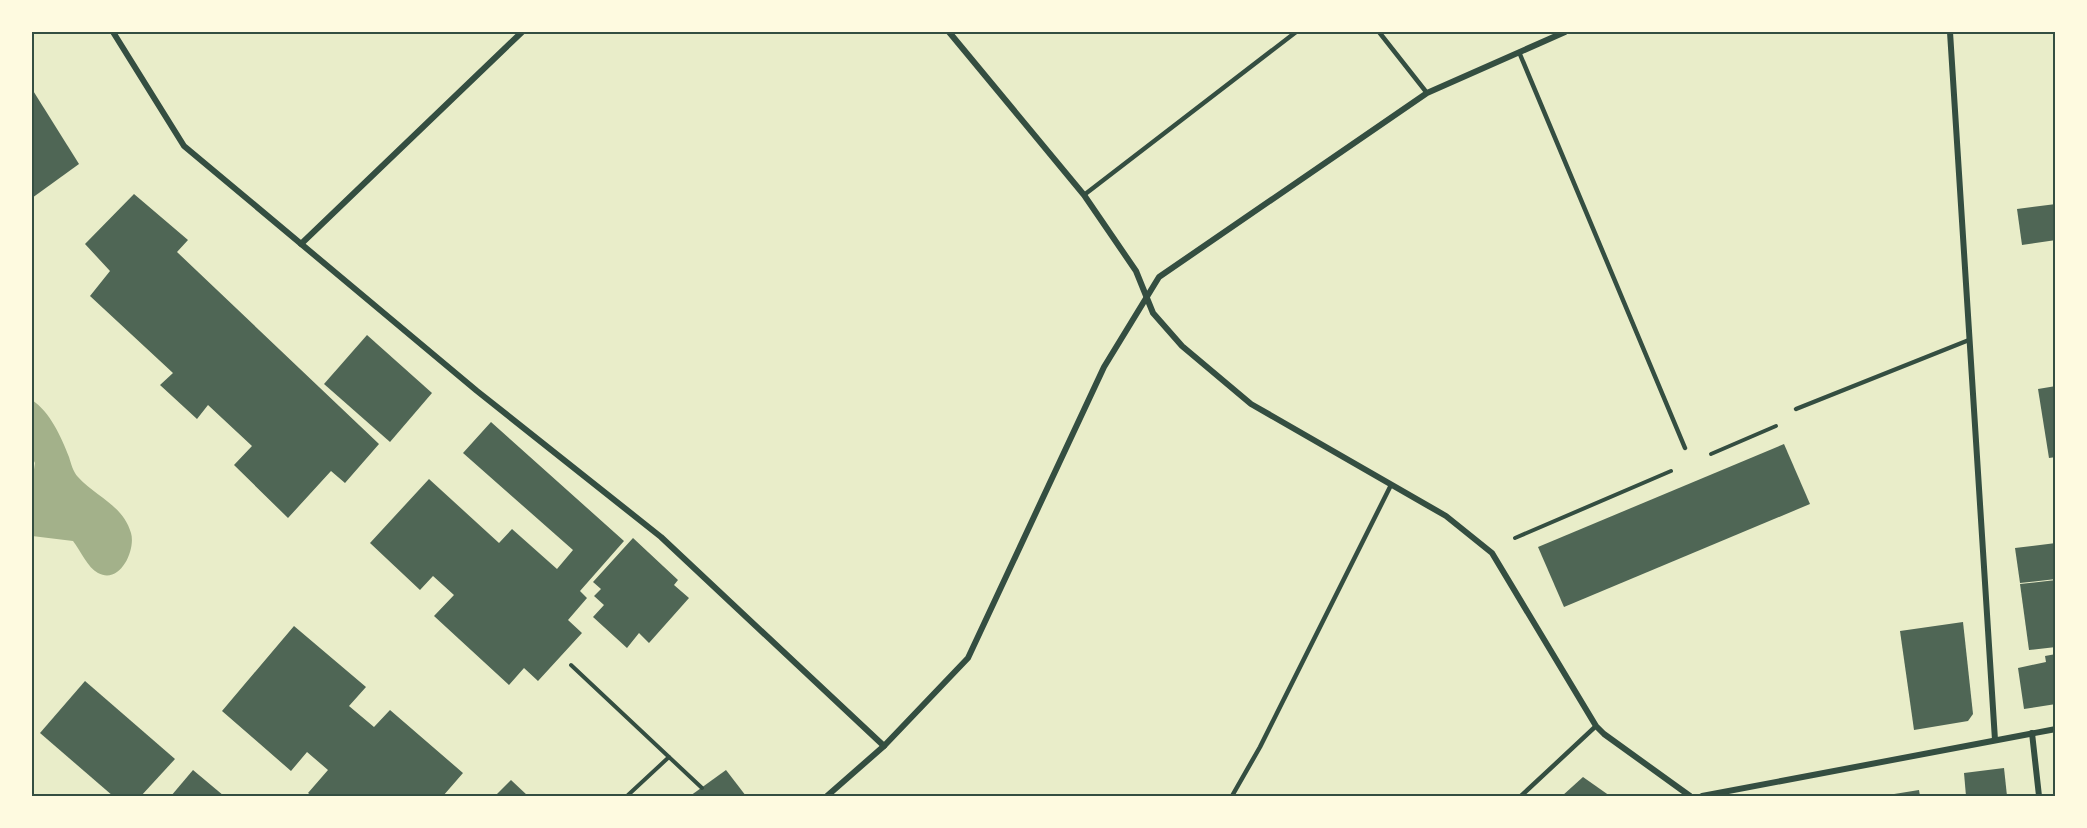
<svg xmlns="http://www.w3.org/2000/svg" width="2087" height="828" font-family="Lora,serif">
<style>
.water{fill:#a3b18a}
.building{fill:#4f6655}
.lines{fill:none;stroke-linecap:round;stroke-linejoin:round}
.path{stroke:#344e41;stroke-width:4}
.service{stroke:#344e41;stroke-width:4.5}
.minor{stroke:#344e41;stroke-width:6}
.neatline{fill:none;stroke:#344e41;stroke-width:2}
</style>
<rect width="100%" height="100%" fill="#e9edc9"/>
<path class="water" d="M32 400C50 412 61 436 69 457 71 463 73 472 78 477 96 497 123 505 131 533 136 550 120 585 98 573 88 568 80 550 73 541L32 536V483L35 463 32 457Z"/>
<g class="building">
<polygon points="32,89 79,164 32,198"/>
<polygon points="134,194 188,240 177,252 379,444 345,483 331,471 288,518 234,465 252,446 208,405 197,419 160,385 173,373 90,296 110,271 85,244"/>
<polygon points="2056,204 2056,240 2022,245 2017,209"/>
<polygon points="367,335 432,393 390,442 324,384"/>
<polygon points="2056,386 2056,457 2049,458 2038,389"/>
<polygon points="491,422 624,541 580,591 587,598 568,620 582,633 538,681 524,668 509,685 434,616 454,595 433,576 420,590 370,543 429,479 499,543 512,529 557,569 573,550 463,453"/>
<polygon points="1784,444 1810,504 1564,607 1538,547"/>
<polygon points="633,538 678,580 674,585 689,598 649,643 639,633 627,648 593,617 604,605 594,596 601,589 593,582"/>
<polygon points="2056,543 2056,579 2020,583 2015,548"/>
<polygon points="2056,580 2056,647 2029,650 2020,584"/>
<polygon points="1963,622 1973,714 1968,721 1914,730 1900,631"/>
<polygon points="294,626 366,687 349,706 374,727 390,710 463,773 443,796 312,796 308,793 328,770 307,752 291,771 222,711"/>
<polygon points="2056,654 2056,704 2024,709 2018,668 2046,662 2045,656"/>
<polygon points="85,681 175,759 141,796 113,796 40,733"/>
<polygon points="2004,768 2007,796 1966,796 1964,773"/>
<polygon points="193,770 224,796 171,796"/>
<polygon points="726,770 746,796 690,796"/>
<polygon points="1583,777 1610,796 1562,796"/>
<polygon points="511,780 528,796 495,796"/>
<polygon points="1919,790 1920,796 1888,796 1888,795"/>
</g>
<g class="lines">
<g class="path">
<polyline points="1711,454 1776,426"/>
<polyline points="1515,538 1671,471"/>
<polyline points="571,665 702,788"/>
<polyline points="627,796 669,757"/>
</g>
<g class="service">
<polyline points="1379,32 1427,93"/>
<polyline points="1519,52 1685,448"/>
<polyline points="1084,195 1296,32"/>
<polyline points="1796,409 1969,340"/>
<polyline points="1232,796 1260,747 1391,485"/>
<polyline points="1521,796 1596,726"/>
</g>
<g class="minor">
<polyline points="113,32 184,146 477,391 661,537 884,746"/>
<polyline points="949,32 1084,195 1136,271 1153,313 1182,346 1251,404 1446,516 1492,553 1596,726 1604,734 1690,796"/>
<polyline points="1950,32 1995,740"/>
<polyline points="301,244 522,32"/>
<polyline points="2032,733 2039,796"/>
<polyline points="827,796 884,746 968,658 1104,367 1159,277 1427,93 1565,32"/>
<polyline points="1702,796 2056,729"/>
</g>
</g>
<rect width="2087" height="828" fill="none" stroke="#fefae0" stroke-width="66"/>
<rect x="33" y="33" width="2021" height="762" class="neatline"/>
</svg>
